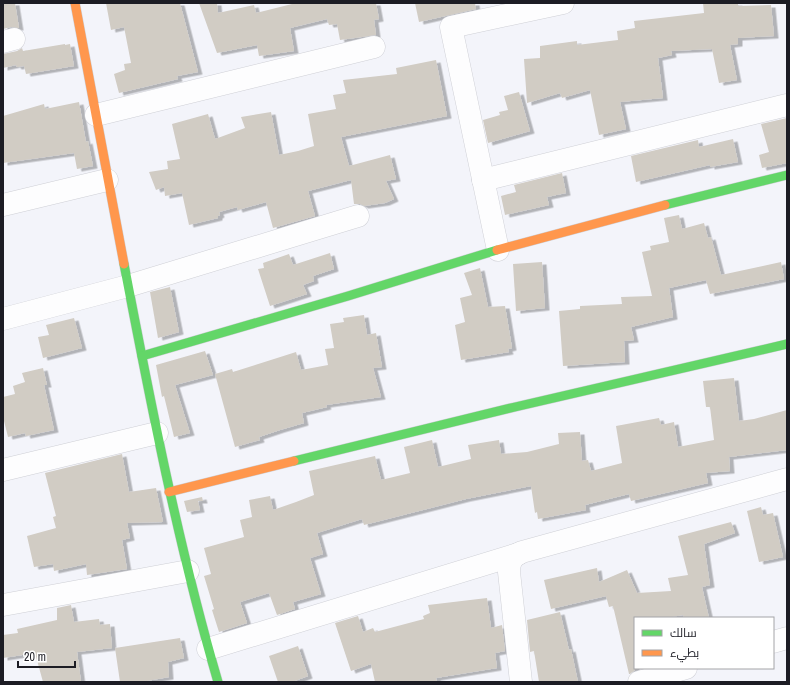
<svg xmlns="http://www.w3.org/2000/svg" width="790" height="685" font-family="'Archivo Narrow',Cairo,sans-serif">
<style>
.building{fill:#d1ccc4;filter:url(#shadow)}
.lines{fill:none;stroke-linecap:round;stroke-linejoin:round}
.street-casing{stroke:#cfd0d6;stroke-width:23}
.fast-casing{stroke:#cfd0d6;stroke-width:10}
.slow-casing{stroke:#cfd0d6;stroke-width:10}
.street{stroke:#fdfdfe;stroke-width:22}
.fast{stroke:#63d668;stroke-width:9}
.slow{stroke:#ff974d;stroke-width:9}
</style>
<defs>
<filter id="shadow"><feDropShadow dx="4.5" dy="2.5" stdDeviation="0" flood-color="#0004"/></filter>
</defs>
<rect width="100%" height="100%" fill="#f3f4fa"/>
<g class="building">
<polygon points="3,3 15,3 19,28 11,27 3,29"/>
<polygon points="106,3 180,3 198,72 177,76 178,79 119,93 114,74 125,70 124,64 131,63 124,27 111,30"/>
<polygon points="199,3 217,3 218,13 254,5 256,13 296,3 376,3 379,19 374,20 376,35 340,40 337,24 329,25 327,19 290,28 294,51 259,56 257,45 217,53"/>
<polygon points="415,3 475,3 476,9 419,22"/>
<polygon points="703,3 738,3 738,6 771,5 774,36 738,38 738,44 730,45 737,80 719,83 712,49 671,51 672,55 658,58 663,98 620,102 626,129 599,135 590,90 562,98 560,93 527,103 524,59 540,58 540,46 577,41 577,45 618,40 617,31 635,28 634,21 704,13"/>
<polygon points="65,44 65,45 70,44 74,66 26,74 24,66 17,67 16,65 3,68 3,54 17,51 22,48 23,51"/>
<polygon points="436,60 447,116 341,137 349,166 390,155 396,179 386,181 394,199 385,203 364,206 360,204 354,204 351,180 308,191 315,216 273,228 266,202 238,210 237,207 219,212 220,215 218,216 218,218 189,225 182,193 165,196 164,187 156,190 149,172 168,169 167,161 180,159 172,124 208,114 215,139 245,128 241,117 271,112 279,155 298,151 314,146 308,114 336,109 333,95 346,93 343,80 397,74 396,68"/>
<polygon points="519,92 530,131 488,143 483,120 500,115 499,112 508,110 504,96"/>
<polygon points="79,102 86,142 88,141 93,166 77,169 74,153 3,163 3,116 44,104 45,109"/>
<polygon points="787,118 787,163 762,168 759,155 769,152 761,124"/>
<polygon points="733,139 738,162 710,167 710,165 636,182 631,156 698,140 699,147"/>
<polygon points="562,173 566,193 547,197 549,205 505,215 501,196 516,192 514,185"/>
<polygon points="679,215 682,229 704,223 708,238 711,237 721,275 781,262 784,279 710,294 706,280 669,288 673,317 631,327 634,340 624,341 625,362 563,366 559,311 580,309 580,306 622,304 621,297 652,296 642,252 651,250 650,246 669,242 664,218"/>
<polygon points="330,253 334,269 313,276 314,281 303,285 307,294 270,306 258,269 264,268 263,263 289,254 293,265"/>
<polygon points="542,262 545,308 516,311 513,264"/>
<polygon points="480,268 488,307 505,306 512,348 508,349 509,352 461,360 455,325 465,322 460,298 472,295 464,273"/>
<polygon points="170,287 179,332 158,338 150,292"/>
<polygon points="364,315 367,335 376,333 382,367 373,368 381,397 326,405 327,407 302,413 304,423 280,430 259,437 260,440 235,447 215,374 232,369 233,372 296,352 301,370 328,365 325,349 334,348 330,324 344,322 343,318"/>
<polygon points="74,318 82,348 43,358 38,337 49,335 46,325"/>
<polygon points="205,351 213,375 175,385 190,433 174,437 164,396 162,397 156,365"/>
<polygon points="43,368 47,385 44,385 54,430 26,436 25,433 8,437 3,417 3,397 15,394 13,386 25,382 22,373"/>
<polygon points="734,378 739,421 754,419 787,410 787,450 729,457 730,471 706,473 708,483 631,501 629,494 585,505 586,510 538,519 537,512 535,513 531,486 466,499 364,525 362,519 317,533 323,554 310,558 321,594 293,602 295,609 277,615 269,593 240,602 247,623 219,632 212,610 214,609 204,576 211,574 204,548 244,537 240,520 252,517 249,500 270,496 273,510 296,502 314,495 309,471 375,456 381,480 410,473 404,447 432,440 438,467 471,459 468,445 499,440 501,454 527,452 559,444 558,433 580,432 582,461 588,460 591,471 622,463 616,426 659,418 661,425 674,422 678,447 714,440 710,407 706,407 703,381"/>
<polygon points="122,454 129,492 156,488 163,522 127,523 130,538 122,540 127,569 87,575 86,564 54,571 53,564 34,567 27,536 56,528 53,517 56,516 45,473"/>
<polygon points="202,497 203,501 198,501 200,510 187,512 184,501"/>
<polygon points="761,507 763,515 773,513 783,557 759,562 747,511"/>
<polygon points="731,522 735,533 704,544 710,585 702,587 709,618 684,618 683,615 665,618 635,618 635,670 630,674 629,674 613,606 609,607 606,596 551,609 544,580 597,568 599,582 627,570 637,593 671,591 668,578 688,575 678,536"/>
<polygon points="487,598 491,628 502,625 505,651 495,653 497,668 436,678 437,682 375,682 371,664 351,671 335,623 358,616 363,632 373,628 375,632 424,619 423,616 430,613 428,605"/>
<polygon points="71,605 74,622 99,619 100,625 110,624 112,648 77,652 81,682 43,682 35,653 3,658 3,635 18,633 17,629 57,620 57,608"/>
<polygon points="560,612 569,650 571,649 578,682 539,682 534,651 530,652 527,620"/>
<polygon points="180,638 184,658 168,662 169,677 141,682 120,682 115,648"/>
<polygon points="298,646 308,676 292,682 278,682 269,656"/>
</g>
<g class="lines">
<g class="street-casing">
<g id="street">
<polyline points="3,42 14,39"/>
<polyline points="96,115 374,47"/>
<polyline points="483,180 787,105"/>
<polyline points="3,205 107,180"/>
<polyline points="498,250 451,27 563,3"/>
<polyline points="3,319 128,286 358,216"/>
<polyline points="3,470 157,433"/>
<polyline points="3,605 188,571"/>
<polyline points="773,642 787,638"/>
<polyline points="208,649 518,554"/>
<path d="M521 682 509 572C509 562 512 556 522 552L787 479"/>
<polyline points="639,682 686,668"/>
</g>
</g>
<g class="fast-casing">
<g id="fast">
<polyline points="665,205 787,175"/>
<path d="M124 264C151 405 178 545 218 682"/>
<polyline points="142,356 348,296 497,250"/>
<polyline points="294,461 515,407 787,344"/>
</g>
</g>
<g class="slow-casing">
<g id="slow">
<polyline points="75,3 124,264"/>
<polyline points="497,250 665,205"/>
<polyline points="169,492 294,461"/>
</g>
</g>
<use href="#street" class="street"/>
<use href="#fast" class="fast"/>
<use href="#slow" class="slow"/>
</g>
<rect width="790" height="685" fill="none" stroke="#1c1c24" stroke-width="8"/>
<rect x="634" y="617" width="140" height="52" fill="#ffffff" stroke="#a4a4a7"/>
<rect x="642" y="630" width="20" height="6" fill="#63d668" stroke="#a4a4a7"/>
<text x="670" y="637" font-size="12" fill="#1c1c24">سالك</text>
<rect x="642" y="650" width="20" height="6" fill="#ff974d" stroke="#a4a4a7"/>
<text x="670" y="657" font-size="12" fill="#1c1c24">بطيء</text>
<path d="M18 661v6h57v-6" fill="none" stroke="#1c1c24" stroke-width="2"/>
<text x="24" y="661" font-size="12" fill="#1c1c24" stroke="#ffffff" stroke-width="3" paint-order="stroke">20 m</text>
</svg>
